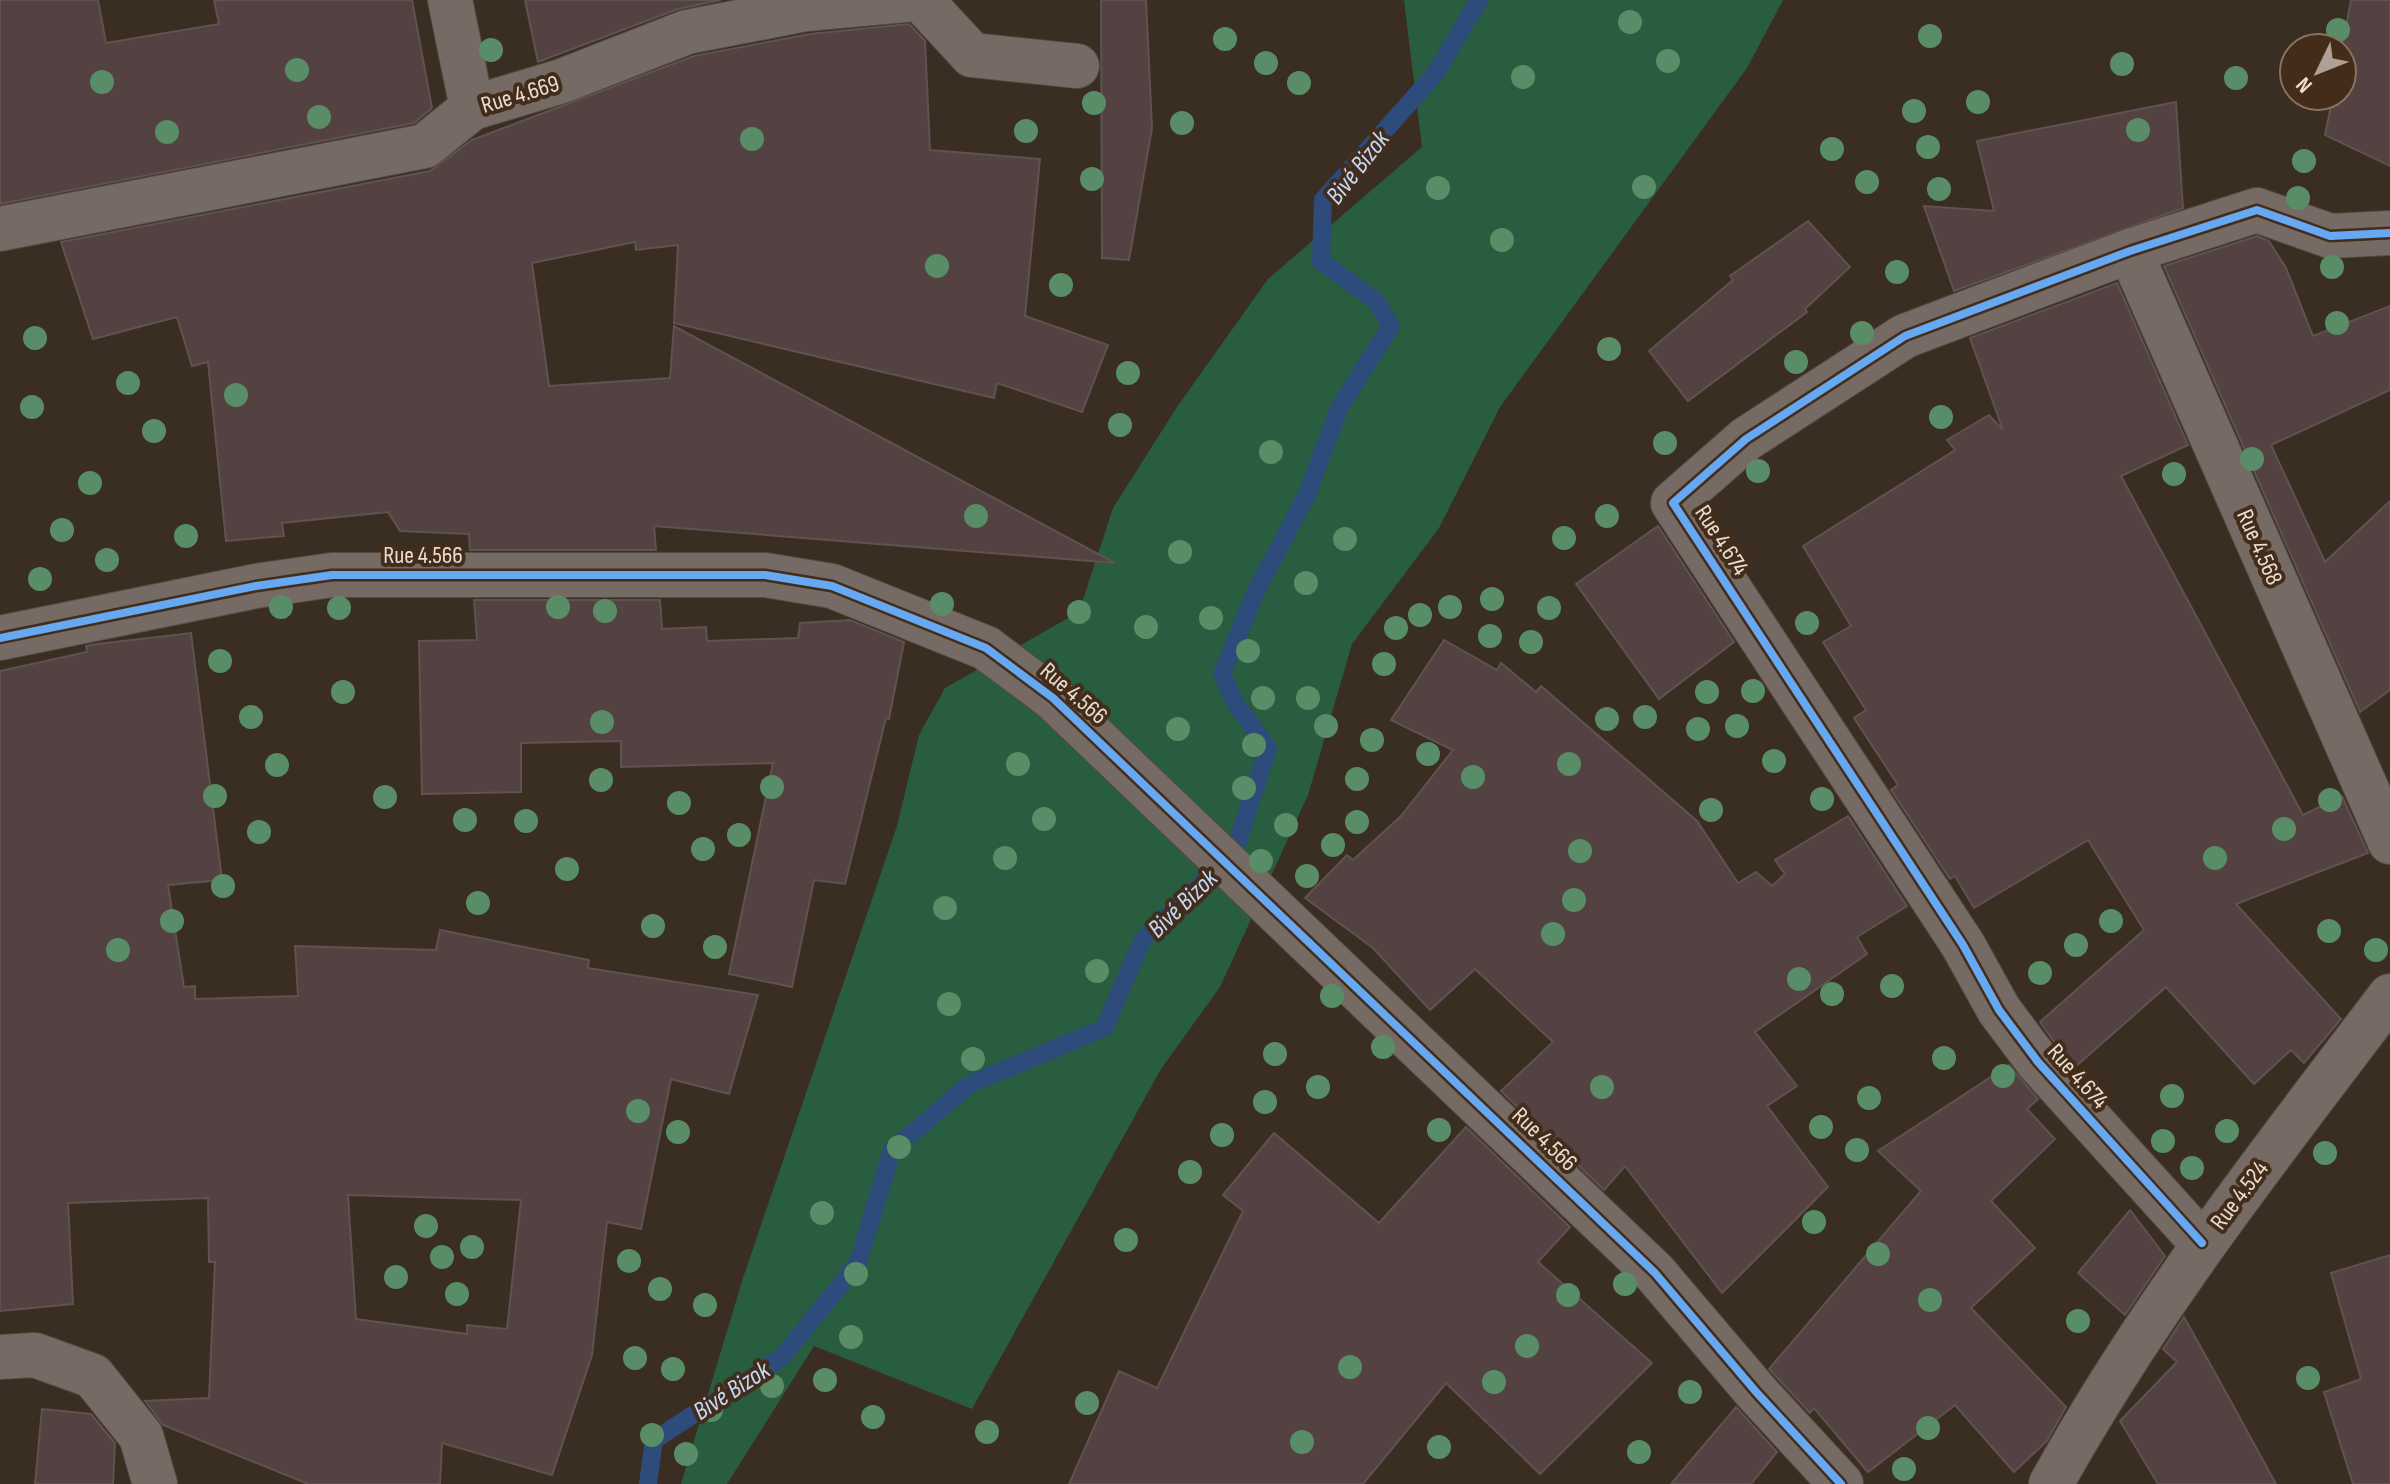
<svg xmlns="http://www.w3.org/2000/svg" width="2390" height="1484" font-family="'Sofia Sans Condensed',sans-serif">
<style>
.green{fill:#285e3f}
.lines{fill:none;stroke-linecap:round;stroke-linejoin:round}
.stream{stroke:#2d4b7b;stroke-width:18}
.building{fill:#544243;stroke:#5e5351;stroke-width:2;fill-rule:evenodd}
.street-casing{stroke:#554a41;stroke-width:46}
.street{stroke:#756a64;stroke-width:44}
.cycleway-casing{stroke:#432d1a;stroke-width:13}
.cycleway{stroke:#66a8f1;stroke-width:8}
.tree{fill:#598d67}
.labels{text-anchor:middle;stroke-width:8;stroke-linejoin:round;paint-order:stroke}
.street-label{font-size:24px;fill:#ecddd2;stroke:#432d1a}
.water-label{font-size:26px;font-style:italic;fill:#c3d8fa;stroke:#432d1a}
</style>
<rect width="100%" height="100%" fill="#3a2e23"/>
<polygon class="green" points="1404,0 1783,0 1747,68 1500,407 1439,528 1352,644 1308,795 1220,987 1161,1069 972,1409 814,1346 727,1484 681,1484 743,1278 897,826 919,735 945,688 1079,612 1113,508 1177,407 1268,279 1422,147"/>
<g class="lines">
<polyline class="stream" points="648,1484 654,1440 781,1358 858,1263 892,1150 970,1084 1104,1028 1143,939 1234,853 1268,748 1236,704 1222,674 1255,593 1308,493 1339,408 1391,326 1377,302 1321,261 1323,200 1435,74 1479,0"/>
</g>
<g class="building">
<polygon points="0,0 98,0 106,43 219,24 214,0 412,0 432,108 414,123 0,204"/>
<polygon points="525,0 721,0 678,9 538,62"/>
<polygon points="1101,0 1146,0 1152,128 1129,260 1102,258"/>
<polygon points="2351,0 2390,0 2390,166 2325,135 2333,96 2342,96 2342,48"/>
<polygon points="909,24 925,41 930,150 1040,159 1025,316 1108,345 1082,412 997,383 994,398 674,323 678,245 636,250 635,242 532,263 549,386 670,378 674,326 1115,563 654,526 656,550 470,550 469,534 400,531 388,512 282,523 284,536 226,541 208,362 192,366 177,317 93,339 61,242 430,171 472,140 694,56 810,34"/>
<polygon points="2176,102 2183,208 1954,291 1924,206 1994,211 1977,141"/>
<polygon points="1808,221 1850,267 1805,309 1807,312 1688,401 1649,351 1733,280 1730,276"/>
<polygon points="2257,236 2269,241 2286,268 2313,336 2390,306 2390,390 2271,445 2325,562 2390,501 2390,690 2360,712 2164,266"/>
<polygon points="2117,283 2188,445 2121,476 2303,815 2342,796 2368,853 2236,904 2341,1019 2304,1063 2291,1050 2254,1084 2166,987 2076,1066 2057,1046 2040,1022 2144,930 2088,840 1974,908 1955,876 1950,879 1891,790 1898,785 1854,718 1866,710 1823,642 1851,626 1803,546 1955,450 1947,440 1989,415 2003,430 1970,338"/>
<polygon points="1658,526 1734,642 1659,699 1576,584"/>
<polygon points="474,600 660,600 662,629 706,627 707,641 798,638 800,623 850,620 904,642 889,719 886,718 845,884 814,880 792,987 729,974 773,763 621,767 621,741 521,743 521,792 422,794 419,641 477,640"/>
<path d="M191 633 222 880 168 885 184 987 195 986V999L298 996 295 946 436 950 440 930 589 960 588 968 758 995 729 1094 671 1079 641 1229 607 1222 592 1355 552 1475 442 1443 440 1484H308L163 1425 145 1401 209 1398 215 1262H209L208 1198 68 1203 73 1304 0 1311V671L87 652 86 646 97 644ZM348 1195 521 1200 507 1329 467 1325V1334L356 1319Z"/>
<polygon points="1444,640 1497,670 1501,663 1536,692 1541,686 1697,821 1738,883 1756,872 1772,886 1785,874 1775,860 1848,816 1907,906 1857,937 1867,954 1755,1032 1797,1086 1767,1106 1828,1187 1722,1293 1625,1166 1604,1190 1501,1091 1553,1042 1475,969 1430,1010 1373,948 1305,898 1347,855 1353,860 1401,816 1453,750 1391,720"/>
<polygon points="2009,1065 2038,1099 2027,1109 2055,1139 1991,1201 2035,1248 1971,1308 2066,1407 2047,1441 2014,1472 1955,1405 1868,1472 1814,1408 1810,1413 1769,1369 1921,1191 1878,1151"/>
<polygon points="1466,1127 1570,1227 1538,1262 1652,1363 1540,1474 1446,1383 1363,1484 1069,1484 1119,1371 1157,1388 1243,1211 1223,1195 1274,1133 1379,1223"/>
<polygon points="2130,1210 2165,1256 2125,1315 2078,1273"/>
<polygon points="2390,1255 2390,1484 2353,1484 2324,1392 2361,1379 2331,1273"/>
<polygon points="2184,1317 2229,1398 2276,1484 2158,1484 2120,1421 2177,1362 2163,1349"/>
<polygon points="1736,1407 1777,1452 1751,1484 1671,1484"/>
<polygon points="42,1409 91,1414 115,1443 113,1484 35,1484"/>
</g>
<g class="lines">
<g class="street-casing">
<g id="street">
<polyline points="450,0 472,108"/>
<polyline points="921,0 972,55 1077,66"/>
<polyline points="0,229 425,146 472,108 562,81 687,32 806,9 905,0"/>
<polyline points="2130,251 2390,842"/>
<polyline points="0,638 256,586 332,575 765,575 832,586 986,648 1053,698 1655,1273 1757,1393 1841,1484"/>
<polyline points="2202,1243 2038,1062 1999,1010 1963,945 1673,503 1746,439 1905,336 2130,251 2257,210 2330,236 2390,233"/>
<polyline points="0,1357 35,1355 93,1376 141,1436 155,1484"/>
<path d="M2051 1484C2147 1310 2270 1154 2390 996"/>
</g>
</g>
<use href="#street" class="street"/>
<g class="cycleway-casing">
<g id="cycleway">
<polyline points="0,638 256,586 332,575 765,575 832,586 986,648 1053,698 1655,1273 1757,1393 1841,1484"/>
<polyline points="2202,1243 2038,1062 1999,1010 1963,945 1673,503 1746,439 1905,336 2130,251 2257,210 2330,236 2390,233"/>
</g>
</g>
<use href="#cycleway" class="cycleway"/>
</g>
<g class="tree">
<circle cx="1630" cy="22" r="12"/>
<circle cx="2338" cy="30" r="12"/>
<circle cx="1930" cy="36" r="12"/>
<circle cx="1225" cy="39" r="12"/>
<circle cx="491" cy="50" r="12"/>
<circle cx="1668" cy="61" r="12"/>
<circle cx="1266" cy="63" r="12"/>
<circle cx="2122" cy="64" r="12"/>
<circle cx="297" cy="70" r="12"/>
<circle cx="1523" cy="77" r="12"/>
<circle cx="2236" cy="78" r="12"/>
<circle cx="102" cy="82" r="12"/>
<circle cx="1299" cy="83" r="12"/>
<circle cx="1978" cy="102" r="12"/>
<circle cx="1094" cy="103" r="12"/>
<circle cx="1914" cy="111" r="12"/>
<circle cx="319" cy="117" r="12"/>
<circle cx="1182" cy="123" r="12"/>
<circle cx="2138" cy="130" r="12"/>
<circle cx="1026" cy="131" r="12"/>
<circle cx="167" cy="132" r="12"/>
<circle cx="752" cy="139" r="12"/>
<circle cx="1928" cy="147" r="12"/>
<circle cx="1832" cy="149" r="12"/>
<circle cx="2304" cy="161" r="12"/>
<circle cx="1092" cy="179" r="12"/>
<circle cx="1867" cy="182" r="12"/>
<circle cx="1644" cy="187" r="12"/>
<circle cx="1438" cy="188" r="12"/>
<circle cx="1939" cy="189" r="12"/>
<circle cx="2298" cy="198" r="12"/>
<circle cx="1502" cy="240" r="12"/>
<circle cx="937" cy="266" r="12"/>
<circle cx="2332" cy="267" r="12"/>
<circle cx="1897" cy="272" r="12"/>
<circle cx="1061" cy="285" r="12"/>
<circle cx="2337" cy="323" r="12"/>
<circle cx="1862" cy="333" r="12"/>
<circle cx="35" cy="338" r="12"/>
<circle cx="1609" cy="349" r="12"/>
<circle cx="1796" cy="362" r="12"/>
<circle cx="1128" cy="373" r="12"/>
<circle cx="128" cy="383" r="12"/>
<circle cx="236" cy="395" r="12"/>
<circle cx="32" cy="407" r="12"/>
<circle cx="1941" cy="417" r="12"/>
<circle cx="1120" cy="425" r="12"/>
<circle cx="154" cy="431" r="12"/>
<circle cx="1665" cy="443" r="12"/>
<circle cx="1271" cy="452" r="12"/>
<circle cx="2252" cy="459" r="12"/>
<circle cx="1758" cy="471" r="12"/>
<circle cx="2174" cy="474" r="12"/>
<circle cx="90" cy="483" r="12"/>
<circle cx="976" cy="516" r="12"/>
<circle cx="1607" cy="516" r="12"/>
<circle cx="62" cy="530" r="12"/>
<circle cx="186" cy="536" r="12"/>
<circle cx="1564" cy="538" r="12"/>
<circle cx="1345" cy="539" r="12"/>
<circle cx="1180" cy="552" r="12"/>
<circle cx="107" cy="560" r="12"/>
<circle cx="40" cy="579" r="12"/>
<circle cx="1306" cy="583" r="12"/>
<circle cx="1492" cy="599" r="12"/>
<circle cx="942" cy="604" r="12"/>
<circle cx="281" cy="607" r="12"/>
<circle cx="558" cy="607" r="12"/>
<circle cx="1450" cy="607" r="12"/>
<circle cx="339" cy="608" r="12"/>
<circle cx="1549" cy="608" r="12"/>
<circle cx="605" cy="611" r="12"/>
<circle cx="1079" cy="612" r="12"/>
<circle cx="1420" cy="615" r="12"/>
<circle cx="1211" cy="618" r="12"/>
<circle cx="1807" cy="623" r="12"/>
<circle cx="1146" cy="627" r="12"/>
<circle cx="1396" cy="628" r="12"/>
<circle cx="1490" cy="636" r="12"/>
<circle cx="1531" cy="642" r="12"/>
<circle cx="1248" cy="651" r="12"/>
<circle cx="220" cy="661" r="12"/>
<circle cx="1384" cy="664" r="12"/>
<circle cx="1753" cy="691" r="12"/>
<circle cx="343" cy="692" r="12"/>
<circle cx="1707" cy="692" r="12"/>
<circle cx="1263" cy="698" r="12"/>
<circle cx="1308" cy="698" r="12"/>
<circle cx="251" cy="717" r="12"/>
<circle cx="1645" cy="717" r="12"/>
<circle cx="1607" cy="719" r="12"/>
<circle cx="602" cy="722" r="12"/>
<circle cx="1326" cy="726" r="12"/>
<circle cx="1737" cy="726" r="12"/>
<circle cx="1178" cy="729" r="12"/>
<circle cx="1698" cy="729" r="12"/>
<circle cx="1372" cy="740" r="12"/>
<circle cx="1254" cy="745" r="12"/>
<circle cx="1428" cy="754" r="12"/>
<circle cx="1774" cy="761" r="12"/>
<circle cx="1018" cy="764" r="12"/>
<circle cx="1569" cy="764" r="12"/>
<circle cx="277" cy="765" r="12"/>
<circle cx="1473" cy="777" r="12"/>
<circle cx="1357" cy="779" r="12"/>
<circle cx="601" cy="780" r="12"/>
<circle cx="772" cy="787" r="12"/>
<circle cx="1244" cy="788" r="12"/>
<circle cx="215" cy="796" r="12"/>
<circle cx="385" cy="797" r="12"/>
<circle cx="1822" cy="799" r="12"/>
<circle cx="2330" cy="800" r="12"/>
<circle cx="679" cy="803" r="12"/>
<circle cx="1711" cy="810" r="12"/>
<circle cx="1044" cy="819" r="12"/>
<circle cx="465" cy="820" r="12"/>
<circle cx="526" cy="821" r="12"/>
<circle cx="1357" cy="822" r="12"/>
<circle cx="1286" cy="825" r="12"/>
<circle cx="2284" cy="829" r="12"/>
<circle cx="259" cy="832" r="12"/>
<circle cx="739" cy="835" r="12"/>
<circle cx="1333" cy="845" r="12"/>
<circle cx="703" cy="849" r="12"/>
<circle cx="1580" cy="851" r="12"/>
<circle cx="1005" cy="858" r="12"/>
<circle cx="2215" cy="858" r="12"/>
<circle cx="1261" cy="861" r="12"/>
<circle cx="567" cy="869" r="12"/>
<circle cx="1307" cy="876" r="12"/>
<circle cx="223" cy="886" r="12"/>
<circle cx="1574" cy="900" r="12"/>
<circle cx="478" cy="903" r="12"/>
<circle cx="945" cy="908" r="12"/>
<circle cx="172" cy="921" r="12"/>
<circle cx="2111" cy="921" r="12"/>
<circle cx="653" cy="926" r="12"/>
<circle cx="2329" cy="931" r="12"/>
<circle cx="1553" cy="934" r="12"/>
<circle cx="2076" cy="945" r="12"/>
<circle cx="715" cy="947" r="12"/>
<circle cx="118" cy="950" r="12"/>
<circle cx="2376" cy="950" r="12"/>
<circle cx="1097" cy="971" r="12"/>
<circle cx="2040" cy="973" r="12"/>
<circle cx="1799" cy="979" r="12"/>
<circle cx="1892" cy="986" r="12"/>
<circle cx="1832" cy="994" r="12"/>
<circle cx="1332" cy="996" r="12"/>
<circle cx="949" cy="1004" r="12"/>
<circle cx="1383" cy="1047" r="12"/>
<circle cx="1275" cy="1054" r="12"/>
<circle cx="1944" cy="1058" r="12"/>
<circle cx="973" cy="1059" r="12"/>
<circle cx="2003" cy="1076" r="12"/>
<circle cx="1318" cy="1087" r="12"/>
<circle cx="1602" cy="1087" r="12"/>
<circle cx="2172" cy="1096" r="12"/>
<circle cx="1869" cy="1098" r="12"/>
<circle cx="1265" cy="1102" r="12"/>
<circle cx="638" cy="1111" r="12"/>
<circle cx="1821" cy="1127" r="12"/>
<circle cx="1439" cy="1130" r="12"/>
<circle cx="2227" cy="1131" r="12"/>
<circle cx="678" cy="1132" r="12"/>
<circle cx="1222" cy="1135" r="12"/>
<circle cx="2163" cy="1141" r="12"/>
<circle cx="899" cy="1147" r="12"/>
<circle cx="1857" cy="1150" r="12"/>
<circle cx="2325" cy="1153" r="12"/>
<circle cx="2192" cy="1168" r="12"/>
<circle cx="1190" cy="1172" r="12"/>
<circle cx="822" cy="1213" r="12"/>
<circle cx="1814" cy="1222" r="12"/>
<circle cx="426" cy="1226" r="12"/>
<circle cx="1126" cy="1240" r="12"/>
<circle cx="472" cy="1247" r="12"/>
<circle cx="1878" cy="1254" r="12"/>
<circle cx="442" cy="1257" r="12"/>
<circle cx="629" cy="1261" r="12"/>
<circle cx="856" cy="1274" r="12"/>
<circle cx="396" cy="1277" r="12"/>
<circle cx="1625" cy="1284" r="12"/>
<circle cx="660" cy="1289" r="12"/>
<circle cx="457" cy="1294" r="12"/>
<circle cx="1568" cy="1295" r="12"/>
<circle cx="1930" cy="1300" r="12"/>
<circle cx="705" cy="1305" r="12"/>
<circle cx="2078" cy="1321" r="12"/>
<circle cx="851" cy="1337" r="12"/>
<circle cx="1527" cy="1346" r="12"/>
<circle cx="635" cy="1358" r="12"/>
<circle cx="1350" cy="1367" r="12"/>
<circle cx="673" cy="1369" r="12"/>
<circle cx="2308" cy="1378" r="12"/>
<circle cx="825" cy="1380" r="12"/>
<circle cx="1494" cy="1382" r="12"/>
<circle cx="772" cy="1386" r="12"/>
<circle cx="1690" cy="1392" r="12"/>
<circle cx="1087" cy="1403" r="12"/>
<circle cx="711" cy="1410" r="12"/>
<circle cx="873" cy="1417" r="12"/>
<circle cx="1928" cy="1428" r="12"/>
<circle cx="987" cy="1432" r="12"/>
<circle cx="652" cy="1435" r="12"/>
<circle cx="1302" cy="1442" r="12"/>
<circle cx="1439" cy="1447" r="12"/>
<circle cx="1639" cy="1452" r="12"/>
<circle cx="686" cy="1454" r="12"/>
<circle cx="1904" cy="1469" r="12"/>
</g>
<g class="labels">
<g class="street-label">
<text transform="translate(520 94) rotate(-17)" y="8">Rue 4.669</text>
<text transform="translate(1722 540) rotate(57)" y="8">Rue 4.674</text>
<text transform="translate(2260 547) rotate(66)" y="8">Rue 4.568</text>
<text x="423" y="563">Rue 4.566</text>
<text transform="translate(1074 693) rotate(41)" y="8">Rue 4.566</text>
<text transform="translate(2078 1076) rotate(48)" y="8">Rue 4.674</text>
<text transform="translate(1545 1139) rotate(44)" y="8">Rue 4.566</text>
<text transform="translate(2239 1195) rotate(-53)" y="8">Rue 4.524</text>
</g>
<g class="water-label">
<text transform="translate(1357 167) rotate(-52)" y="9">Bivé Bizok</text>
<text transform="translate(1182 903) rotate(-44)" y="9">Bivé Bizok</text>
<text transform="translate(731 1390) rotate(-33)" y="9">Bivé Bizok</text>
</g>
</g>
<g transform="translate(2318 72) rotate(227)"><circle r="38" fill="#432d1a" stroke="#877364" stroke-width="2"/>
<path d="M0-6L14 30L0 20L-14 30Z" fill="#aea095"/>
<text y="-12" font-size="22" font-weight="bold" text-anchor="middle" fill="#ecddd2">N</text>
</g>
</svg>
